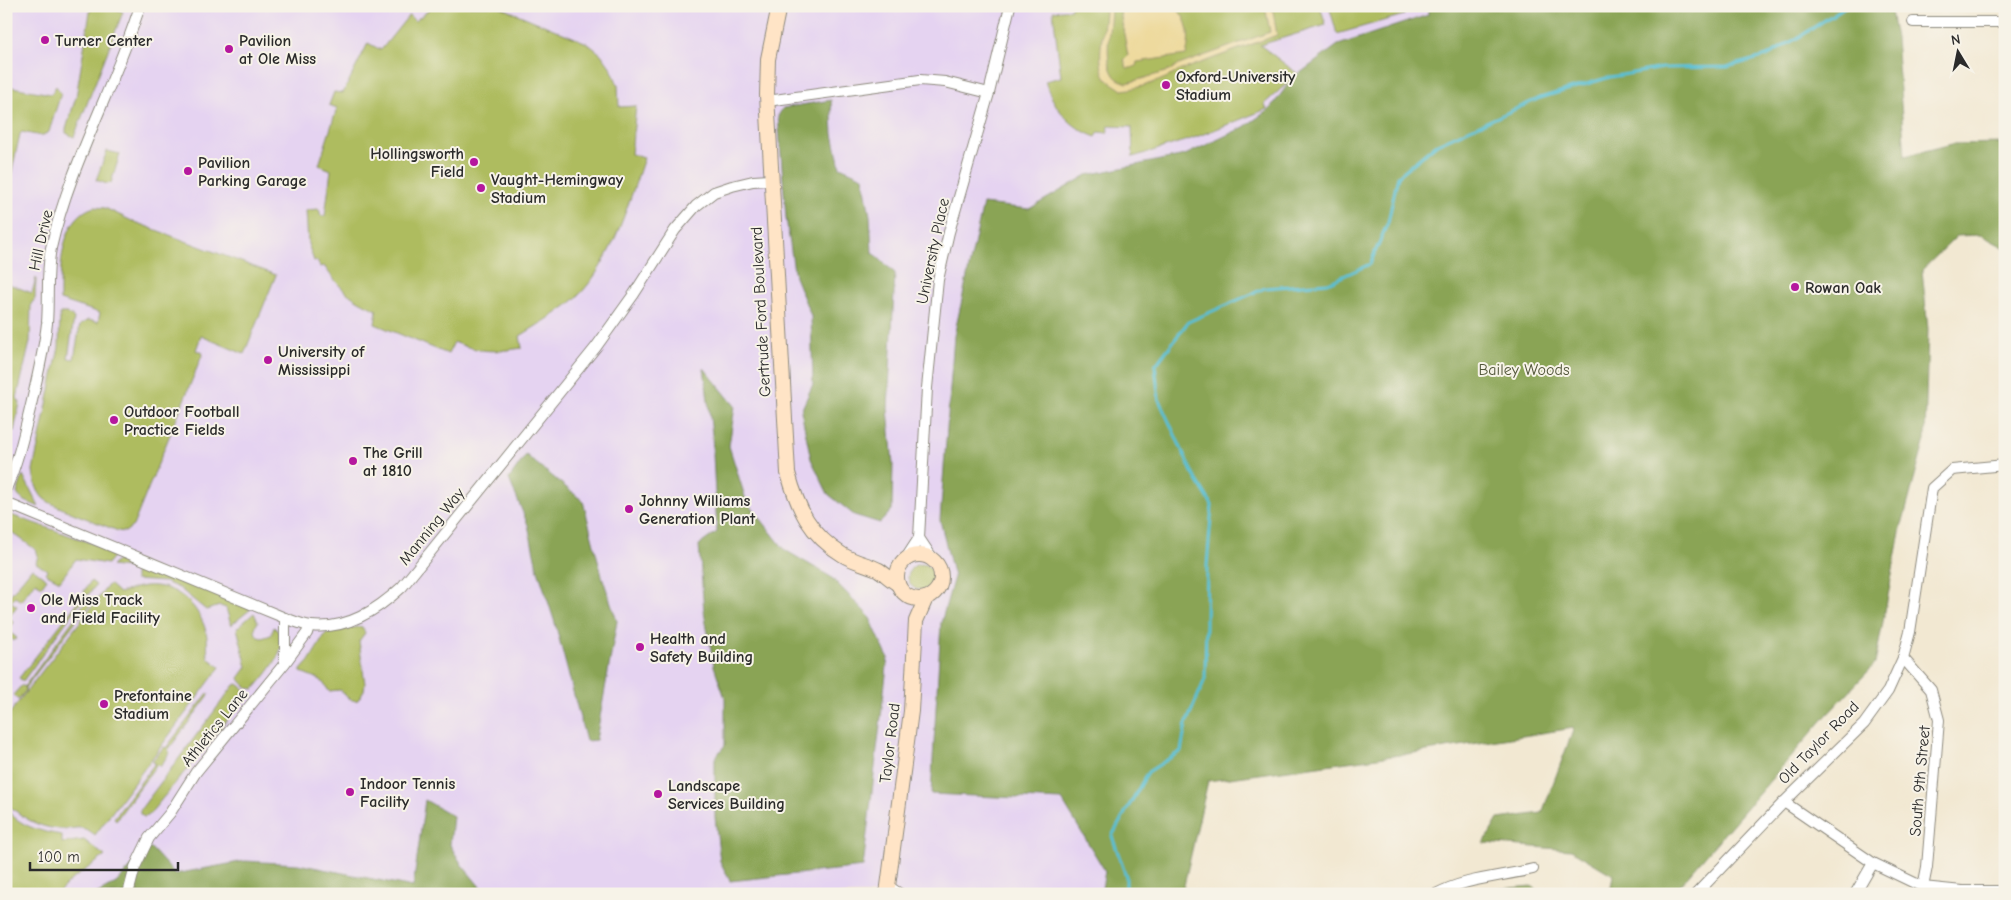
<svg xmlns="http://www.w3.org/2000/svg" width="2011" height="900" font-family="'Comic Neue',sans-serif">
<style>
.built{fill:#e5d3f1}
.green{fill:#aebc5e;stroke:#6c7444}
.forest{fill:#8aa455;stroke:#5a6840}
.sand{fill:#eeda9e;stroke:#8c8264}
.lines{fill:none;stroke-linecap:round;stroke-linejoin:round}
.stream{stroke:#58c0d5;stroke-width:3}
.street-casing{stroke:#8e8a7e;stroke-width:12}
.secondary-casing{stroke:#8e8a7e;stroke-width:16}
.street{stroke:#fff;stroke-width:10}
.secondary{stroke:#ffe4c6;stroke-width:14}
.poi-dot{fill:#b5179e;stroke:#f7f3e8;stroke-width:2}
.labels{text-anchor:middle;stroke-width:4;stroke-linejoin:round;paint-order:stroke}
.poi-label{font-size:16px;font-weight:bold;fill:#2b2b2b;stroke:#f7f3e8;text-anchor:start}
.street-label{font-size:16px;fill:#2b2b2b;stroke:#f7f3e8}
.park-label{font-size:16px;fill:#52563a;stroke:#f7f3e8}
</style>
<rect width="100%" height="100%" fill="#f7f3e8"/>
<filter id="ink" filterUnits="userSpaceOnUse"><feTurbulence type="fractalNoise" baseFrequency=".02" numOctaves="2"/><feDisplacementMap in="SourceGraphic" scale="10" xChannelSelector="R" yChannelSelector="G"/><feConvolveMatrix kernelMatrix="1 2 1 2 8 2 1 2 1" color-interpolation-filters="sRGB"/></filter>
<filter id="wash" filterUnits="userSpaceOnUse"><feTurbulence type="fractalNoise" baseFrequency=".0096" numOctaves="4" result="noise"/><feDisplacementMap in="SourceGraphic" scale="20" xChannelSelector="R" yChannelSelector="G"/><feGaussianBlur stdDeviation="1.12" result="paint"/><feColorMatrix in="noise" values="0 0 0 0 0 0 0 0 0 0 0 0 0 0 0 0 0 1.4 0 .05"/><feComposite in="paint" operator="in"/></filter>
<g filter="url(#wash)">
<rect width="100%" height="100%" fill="#f2e8d2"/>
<polygon class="built" points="6,6 1428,6 1428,15 1338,45 1292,79 1270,109 1244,127 1184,155 1087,175 1029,209 983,205 954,336 940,520 954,577 941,623 931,794 1062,800 1105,871 1101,894 6,894"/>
<g class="green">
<polygon points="91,6 108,6 123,12 74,137 66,133 66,129 76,97"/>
<path d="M434 6H498L587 43 601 54 611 68 618 85 619 107 636 106 631 154 644 158C628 205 609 273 569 304 554 316 536 326 520 336L522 348C495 352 480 353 454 342L448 354 375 324 377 310C350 298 341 290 324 266L320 267 317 261H314L308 244 306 210 319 209 321 216H325L331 170 319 165 337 108 329 105 334 92 343 93 368 43 381 50 409 15 415 21Z"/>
<path d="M1071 6H1320L1326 25 1260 45 1298 74 1264 104 1267 109 1191 139 1133 157 1132 127 1109 126 1107 133 1099 132 1096 137C1070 128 1053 107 1045 81L1061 77 1053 11 1071 9Z"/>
<polygon points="1329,6 1402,6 1404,15 1337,34"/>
<polygon points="6,86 51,94 56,86 61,93 49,132 41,136 22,132 20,134 6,198"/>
<polygon points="107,151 120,154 111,183 107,184 96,180"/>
<path d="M94 207 105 208 132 221 276 275 244 354 201 336 196 350 203 353 133 526 125 532 118 531C104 525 51 506 43 498 36 490 34 480 33 470L59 347 60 313H67L74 318 68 358 74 359 80 325 88 320 98 322 100 313 60 300C60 271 59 218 94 207Z"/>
<polygon points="36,278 35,299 31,304 30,342 17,398 20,403 14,431 6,429 6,283 32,293"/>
<path d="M23 475 39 507C31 503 20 501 17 493Z"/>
<polygon points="11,515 117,552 107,564 76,559 60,581 45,573 47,570 36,563 38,555 36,550 6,528 6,517"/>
<polygon points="123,555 251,609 231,625 226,608 220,606 206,610 179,588 165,582 135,580 135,569 111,566"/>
<circle cx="921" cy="577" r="13"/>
<polygon points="32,568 47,579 42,586 35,582 21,601 15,597 11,602 17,606 9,617 14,622 8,631 17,638 14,641 6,635 6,600"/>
<polygon points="91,581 96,585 88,595 87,594 23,681 19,678 85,593 84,591"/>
<path d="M109 584 119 593C128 591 136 587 145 586 175 583 198 604 206 631 208 639 207 649 208 658L220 667 95 835C79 823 77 830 59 829 37 827 23 818 7 804L6 718Z"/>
<polygon points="87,600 91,604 84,613 82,613 25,688 26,690 18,700 13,695 22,685 24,687 80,611 79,610"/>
<path d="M254 613 258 622C254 627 254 632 258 637L262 638 271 635 274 627C295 644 266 675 254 689 248 689 241 684 239 678L247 667 237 628Z"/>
<path d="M357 627H362L365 633 359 641 365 684 364 690 358 700C350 702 346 696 340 690L329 691 321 680 301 672V670L309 661 326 633Z"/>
<polygon points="238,684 247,691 248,695 148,816 144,817 140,814 140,810 234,685"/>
<polygon points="208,693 209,695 168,750 170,752 160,767 157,764 116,820 114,818 155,763 152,761 164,747 166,748"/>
<path d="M6 808C18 826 42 832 62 835V843L84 840 105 856 71 880 57 894H6Z"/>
</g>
<g class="forest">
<polygon points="1428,6 1890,6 1896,38 1905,156 1952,144 2005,143 2005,248 1981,235 1957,236 1922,270 1928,329 1925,440 1900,532 1875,664 1826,716 1680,885 1670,894 1610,894 1613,875 1571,850 1484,843 1498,819 1542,813 1574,728 1414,753 1208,781 1182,894 1101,894 1105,871 1062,800 931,794 941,623 954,577 940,520 954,336 983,204 1029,209 1087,175 1185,155 1244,127 1270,109 1292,79 1338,45 1428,15"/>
<polygon points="831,100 833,134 840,167 863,177 870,216 872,252 895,273 888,409 893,464 892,510 880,523 854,515 828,494 811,459 801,411 813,384 811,316 795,277 786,218 778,116 783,108"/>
<polygon points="704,368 735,406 729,446 746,500 785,550 831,577 869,616 888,658 863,867 730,881 720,861 715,817 715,758 725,745 725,698 714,666 704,612 699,545 717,532 712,434"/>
<polygon points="526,455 583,501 602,576 617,621 596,740 586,741 555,623 537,567 528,525 509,479"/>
<polygon points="425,800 453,816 450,845 462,865 486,894 96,894 116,883 150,847 175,874 245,861 298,864 413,887"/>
<polygon points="1532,886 1542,894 1464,894 1468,892"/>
</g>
<g class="sand">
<path d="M1105 6H1111C1111 25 1103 59 1114 75 1117 80 1123 81 1127 83L1169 71 1176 66 1270 32 1265 6H1272L1277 35 1179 71C1162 81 1141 88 1122 90 1117 86 1110 83 1106 78 1094 60 1106 26 1105 6Z"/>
<path d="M1119 6H1174C1189 19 1191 37 1186 55L1137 62 1136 66 1132 68H1127L1124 60 1128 56Z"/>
</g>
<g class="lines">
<polyline class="stream" points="1126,894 1126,876 1112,836 1148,772 1181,751 1186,724 1205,679 1207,566 1212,505 1192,472 1159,400 1155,366 1188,322 1265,288 1328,283 1370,264 1388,222 1398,176 1437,144 1540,98 1610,77 1663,68 1727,67 1767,56 1804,34 1846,6"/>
</g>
</g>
<g filter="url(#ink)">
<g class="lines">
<g class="street-casing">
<g id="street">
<polyline points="1913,22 2005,22"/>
<polyline points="767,101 920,80 945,82 989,93"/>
<path d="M6 489C18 461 24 434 31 405 37 378 44 351 47 323 49 297 46 274 51 248 70 164 114 88 140 6"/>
<path d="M6 503 285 618C293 621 303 625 311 626 347 630 377 610 402 587L596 347 634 294 675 230 696 206 714 192 732 186 753 181 771 180"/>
<polyline points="919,538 933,559"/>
<polyline points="906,558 919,538 927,388 938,280 949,232 989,93 1010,6"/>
<polyline points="285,618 285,662"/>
<polyline points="1903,658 1931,690 1939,720 1927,867 1923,887"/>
<polyline points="1784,802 1873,863 1923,887 1962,891 2005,891"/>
<polyline points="888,886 900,894"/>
<polyline points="128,894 135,867 149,838 170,813 196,772 285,663 307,633 309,626"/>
<path d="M1436 894C1466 878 1500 877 1533 869"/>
<polyline points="1696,894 1784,802 1864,724 1888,691 1903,658 1910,632 1932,488 1952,470 2005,465"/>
<polyline points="1855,894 1873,863"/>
</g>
</g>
<g class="secondary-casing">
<g id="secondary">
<path d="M779 6 768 59 767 95 788 473C798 509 810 535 843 555 854 562 867 564 879 570 885 574 891 580 898 584"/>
<circle cx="919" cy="577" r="22"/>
<polyline points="887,894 911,711 916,621 926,598"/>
</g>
</g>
<use href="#street" class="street"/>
<use href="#secondary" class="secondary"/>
</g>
</g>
<g class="poi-dot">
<circle cx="45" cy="40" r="5"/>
<circle cx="229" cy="49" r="5"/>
<circle cx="1166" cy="85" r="5"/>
<circle cx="474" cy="162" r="5"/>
<circle cx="188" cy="171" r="5"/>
<circle cx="481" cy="188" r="5"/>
<circle cx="1795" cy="287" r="5"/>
<circle cx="268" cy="360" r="5"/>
<circle cx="114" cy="420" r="5"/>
<circle cx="353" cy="461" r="5"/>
<circle cx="629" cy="509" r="5"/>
<circle cx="31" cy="608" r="5"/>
<circle cx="640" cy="647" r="5"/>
<circle cx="104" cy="704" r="5"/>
<circle cx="350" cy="792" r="5"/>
<circle cx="658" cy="794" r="5"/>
</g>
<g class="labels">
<g class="poi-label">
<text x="55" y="46">Turner Center</text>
<text x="239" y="46">Pavilion<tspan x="239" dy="18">at Ole Miss</tspan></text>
<text x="1176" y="82">Oxford-University<tspan x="1176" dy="18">Stadium</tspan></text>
<text x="464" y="159" text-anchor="end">Hollingsworth<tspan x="464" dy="18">Field</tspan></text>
<text x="198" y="168">Pavilion<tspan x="198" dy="18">Parking Garage</tspan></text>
<text x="491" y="185">Vaught-Hemingway<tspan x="491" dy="18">Stadium</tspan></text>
<text x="1805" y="293">Rowan Oak</text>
<text x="278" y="357">University of<tspan x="278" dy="18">Mississippi</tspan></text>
<text x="124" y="417">Outdoor Football<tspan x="124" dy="18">Practice Fields</tspan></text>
<text x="363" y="458">The Grill<tspan x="363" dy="18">at 1810</tspan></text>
<text x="639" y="506">Johnny Williams<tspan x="639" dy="18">Generation Plant</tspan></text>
<text x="41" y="605">Ole Miss Track<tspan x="41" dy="18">and Field Facility</tspan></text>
<text x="650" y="644">Health and<tspan x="650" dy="18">Safety Building</tspan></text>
<text x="114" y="701">Prefontaine<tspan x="114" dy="18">Stadium</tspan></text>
<text x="360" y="789">Indoor Tennis<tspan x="360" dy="18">Facility</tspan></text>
<text x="668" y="791">Landscape<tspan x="668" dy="18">Services Building</tspan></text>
</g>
<g class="street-label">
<text transform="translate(40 240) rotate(-77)" y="6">Hill Drive</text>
<text transform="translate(932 251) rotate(-78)" y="6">University Place</text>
<text transform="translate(760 312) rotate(-93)" y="6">Gertrude Ford Boulevard</text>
<text transform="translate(431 526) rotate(-51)" y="6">Manning Way</text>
<text transform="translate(214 727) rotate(-51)" y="6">Athletics Lane</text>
<text transform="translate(1818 742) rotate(-46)" y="6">Old Taylor Road</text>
<text transform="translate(889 743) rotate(-83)" y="6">Taylor Road</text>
<text transform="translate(1919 781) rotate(-85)" y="6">South 9th Street</text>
</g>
<g class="park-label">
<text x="1524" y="375">Bailey Woods</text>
</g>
</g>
<rect width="2011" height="900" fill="none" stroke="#f7f3e8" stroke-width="25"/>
<g transform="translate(1958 52) rotate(350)" stroke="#f7f3e8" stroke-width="4" paint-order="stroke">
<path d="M0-4L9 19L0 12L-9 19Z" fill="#2b2b2b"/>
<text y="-8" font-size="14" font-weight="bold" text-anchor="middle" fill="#2b2b2b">N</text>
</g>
<path d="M30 862v8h148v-8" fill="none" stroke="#2b2b2b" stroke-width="2.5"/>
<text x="38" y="862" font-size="15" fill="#2b2b2b" stroke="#f7f3e8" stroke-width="4" paint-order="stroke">100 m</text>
</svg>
